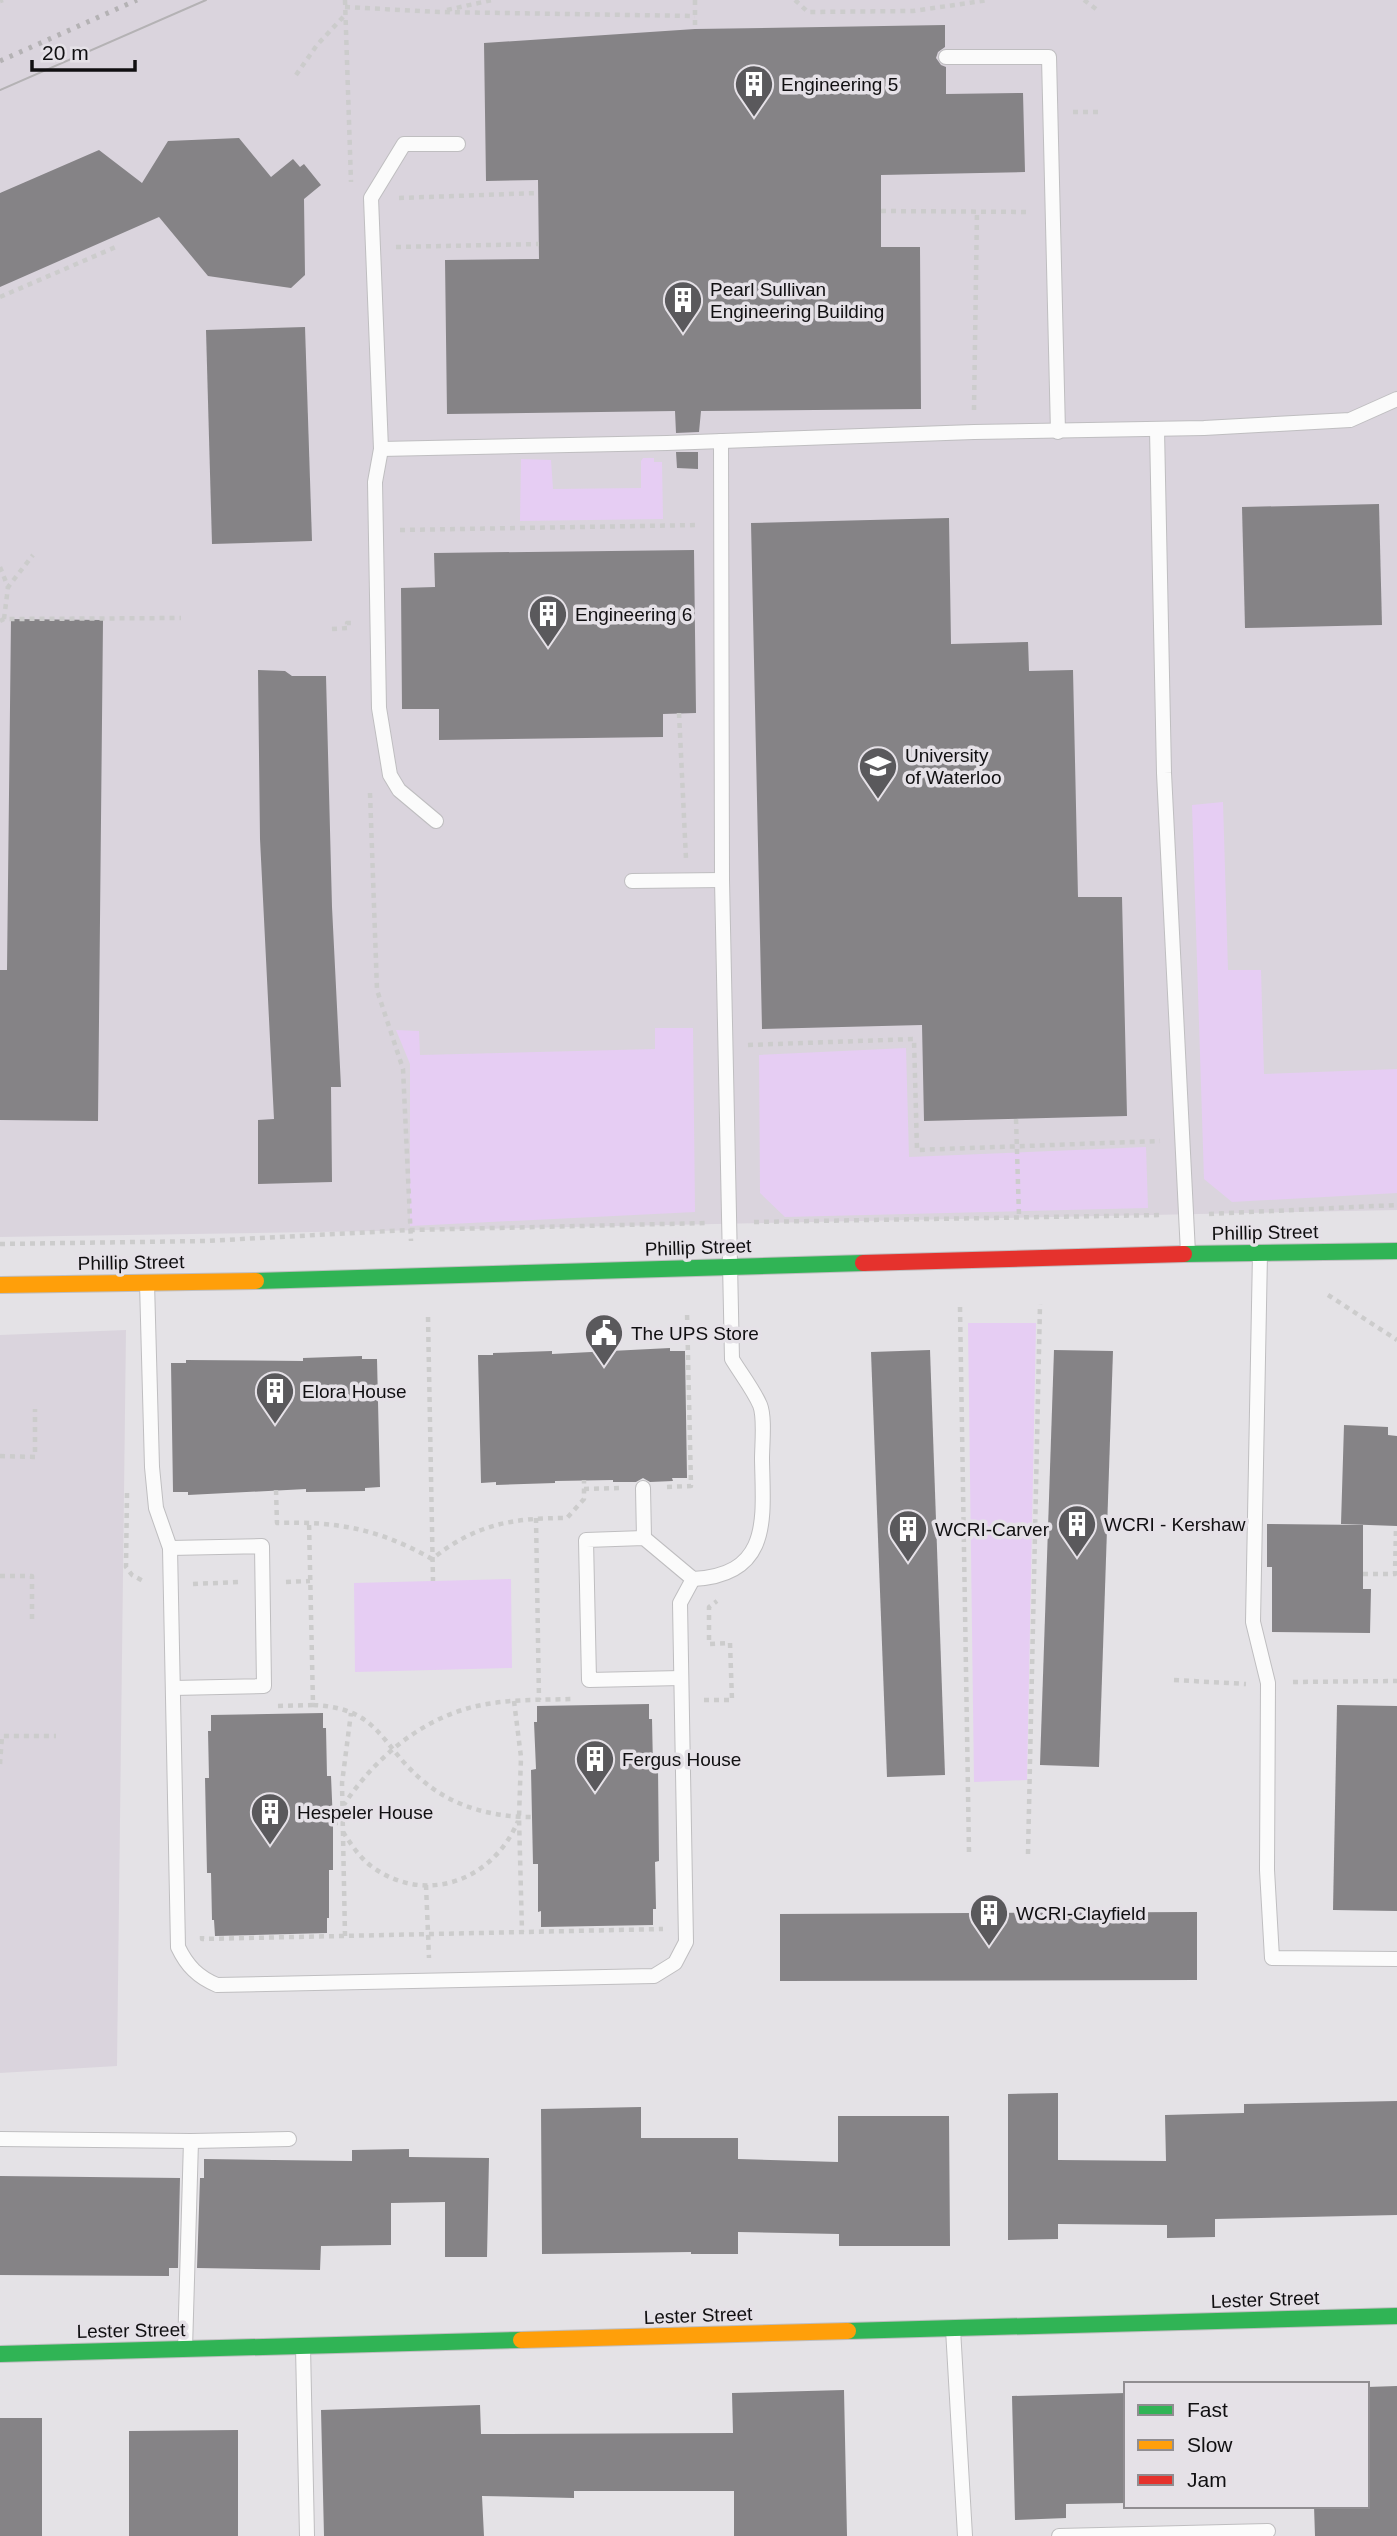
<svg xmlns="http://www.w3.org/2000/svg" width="1397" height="2536" font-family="Arial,sans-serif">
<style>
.built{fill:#dad4dd}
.green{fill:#e6cdf3}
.building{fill:#858386}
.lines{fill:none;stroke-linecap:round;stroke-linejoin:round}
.lane-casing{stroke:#bfbec0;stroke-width:16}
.fast-casing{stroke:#bfbec0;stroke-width:18}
.slow-casing{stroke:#bfbec0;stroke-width:18}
.jam-casing{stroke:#bfbec0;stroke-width:18}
.path{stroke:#ccc;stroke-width:4.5;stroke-dasharray:5 5;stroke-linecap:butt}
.lane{stroke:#fbfbfb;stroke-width:14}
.fast{stroke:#30b455;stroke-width:16}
.slow{stroke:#ff9f0a;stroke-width:16}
.jam{stroke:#e5322d;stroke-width:16}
.tram{stroke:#b4b2b4;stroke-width:2}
.rail{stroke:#b4b2b4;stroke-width:5;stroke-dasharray:3.5 7;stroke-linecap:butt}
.labels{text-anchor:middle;stroke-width:7;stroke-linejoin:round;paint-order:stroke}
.poi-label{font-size:19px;fill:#100f11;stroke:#e5e1e7;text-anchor:start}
.street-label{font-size:19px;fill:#100f11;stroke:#e5e1e7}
</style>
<rect width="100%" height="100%" fill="#e4e2e6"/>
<g class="built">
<polygon points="0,0 1397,0 1397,1210 375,1231 0,1237"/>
<polygon points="126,1330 117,2066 0,2073 0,1335"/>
</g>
<g class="green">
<polygon points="643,458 654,458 654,462 662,462 663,519 520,521 521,459 551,460 553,489 641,488 641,461"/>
<polygon points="1223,802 1228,970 1261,970 1264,1074 1397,1069 1397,1193 1232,1202 1204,1179 1192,805"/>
<polygon points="655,1028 693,1028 695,1212 410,1226 410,1064 396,1030 419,1031 420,1055 655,1049"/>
<polygon points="906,1048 909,1157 1146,1147 1148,1208 785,1217 760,1193 759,1055"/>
<polygon points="968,1323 1036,1323 1027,1780 974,1782"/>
<polygon points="511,1579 512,1668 355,1672 354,1583"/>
</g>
<g class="building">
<polygon points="945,25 945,47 938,52 936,58 941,65 946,67 946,94 1023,93 1025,172 881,175 881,247 920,247 921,409 701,411 699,432 676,433 675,411 447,414 445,260 539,259 538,180 486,181 484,43 695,29"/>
<polygon points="239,138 271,177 293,159 300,167 304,164 321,185 304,199 305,275 291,288 208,276 159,217 0,287 0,193 99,150 142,183 168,141"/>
<polygon points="305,327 312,541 212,544 206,330"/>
<polygon points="676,452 698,452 698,469 677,468"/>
<polygon points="1379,504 1382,625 1245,628 1242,507"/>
<polygon points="949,518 951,644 1028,642 1029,671 1073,670 1078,897 1122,897 1127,1116 924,1121 922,1025 762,1029 751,523"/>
<polygon points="694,550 696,713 663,714 663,737 439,740 439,709 402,709 401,588 435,587 434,553"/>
<polygon points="11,619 103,620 98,1121 0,1120 0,970 7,970"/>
<polygon points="258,670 285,671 292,676 326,676 332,907 341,1087 331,1087 332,1182 258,1184 258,1120 274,1119 260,839"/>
<polygon points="670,1348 670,1351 685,1351 687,1478 672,1478 673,1481 650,1482 643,1478 636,1482 613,1482 613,1480 555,1481 555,1483 496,1485 496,1482 481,1483 478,1355 493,1355 493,1353 552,1351 552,1354"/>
<polygon points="930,1350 945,1775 887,1777 871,1352"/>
<polygon points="1054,1350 1113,1351 1099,1767 1040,1765"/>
<polygon points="362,1356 362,1359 377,1359 380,1487 365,1488 365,1491 306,1492 306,1489 188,1495 188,1492 173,1492 171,1363 186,1363 186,1360 303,1361 303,1358"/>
<polygon points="1344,1425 1388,1427 1388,1435 1397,1436 1397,1526 1341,1524"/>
<polygon points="1267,1524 1363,1525 1363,1589 1371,1589 1370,1633 1272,1632 1272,1567 1267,1567"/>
<polygon points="649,1704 649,1719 652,1719 653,1767 658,1767 659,1861 655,1862 656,1909 653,1909 653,1925 541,1927 541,1911 538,1912 538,1864 533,1864 531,1770 536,1769 534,1722 537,1722 537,1706"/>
<polygon points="1337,1705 1397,1706 1397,1911 1333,1910"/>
<polygon points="323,1713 323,1728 326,1728 327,1776 331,1776 333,1823 333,1870 329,1870 329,1918 327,1918 327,1933 215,1936 214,1920 212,1920 211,1873 207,1873 205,1778 209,1778 208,1731 211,1731 211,1715"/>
<polygon points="1197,1912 1197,1980 780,1981 780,1914"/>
<polygon points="1058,2093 1058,2160 1166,2161 1165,2115 1244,2113 1244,2104 1397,2101 1397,2215 1215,2219 1215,2237 1167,2238 1167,2225 1058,2224 1058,2239 1008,2240 1008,2094"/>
<polygon points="641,2107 641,2138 738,2138 738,2159 838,2162 838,2116 949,2116 950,2246 839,2246 839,2234 738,2232 738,2254 691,2254 691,2252 542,2254 541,2109"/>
<polygon points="409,2149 409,2157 489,2158 487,2257 445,2257 445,2202 391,2203 391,2245 321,2246 320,2270 197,2268 200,2178 204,2178 204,2159 352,2161 352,2150"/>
<polygon points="0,2176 180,2178 178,2268 169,2268 169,2276 0,2275"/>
<polygon points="1397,2386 1397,2536 1315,2536 1314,2506 1367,2506 1367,2387"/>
<polygon points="844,2390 847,2536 734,2536 734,2491 574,2491 574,2498 482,2496 484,2536 324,2536 321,2410 480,2405 481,2434 733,2433 732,2393"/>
<polygon points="1126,2393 1126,2503 1066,2504 1066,2518 1015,2520 1012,2396"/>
<rect x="0" y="2418" width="42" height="118"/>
<polygon points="238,2430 238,2536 129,2536 129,2431"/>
</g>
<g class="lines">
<g class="lane-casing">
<g id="lane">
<polyline points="946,57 1049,57 1058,432"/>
<polyline points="1157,430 1164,773 1188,1253"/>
<polyline points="381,449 667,443 974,432 1204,428 1350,420 1397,399"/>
<polyline points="436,821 399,790 390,775 382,726 379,708 375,482 381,449 371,198 404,144 458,144"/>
<polyline points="632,881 722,880"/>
<polyline points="1260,1253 1253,1622 1268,1683 1267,1870 1272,1958 1397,1959"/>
<path d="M147 1283 152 1467 156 1508 170 1548 178 1947C187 1966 198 1977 217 1985L654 1976 675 1963 686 1942 680 1603 693 1579"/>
<polyline points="643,1488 644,1538"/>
<polyline points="170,1548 262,1546 264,1686 173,1688"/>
<path d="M681 1678 589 1680 586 1540 644 1538 693 1579C772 1575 763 1518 762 1459 762 1445 765 1417 760 1405 753 1389 741 1374 732 1359L722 880 721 441"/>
<polyline points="0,2139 191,2141 289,2139"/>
<polyline points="953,2329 965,2536"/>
<polyline points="303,2347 307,2536"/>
<polyline points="185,2349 191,2141"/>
<polyline points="1059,2536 1268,2531"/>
</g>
</g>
<g class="fast-casing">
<g id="fast">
<polyline points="1184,1254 1397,1251"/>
<polyline points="256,1281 863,1263"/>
<polyline points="848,2331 1397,2316"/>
<polyline points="0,2354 521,2340"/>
</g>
</g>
<g class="slow-casing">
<g id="slow">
<polyline points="0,1285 256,1281"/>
<polyline points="521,2340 848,2331"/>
</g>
</g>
<g class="jam-casing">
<polyline id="jam" points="863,1263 1184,1254"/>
</g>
<g class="path">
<polyline points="345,0 351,182"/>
<polyline points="695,0 695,29"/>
<polyline points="795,0 808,12 913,11 989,0"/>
<polyline points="1084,0 1096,9"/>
<polyline points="0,1 3,0"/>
<polyline points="345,7 439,12 695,16"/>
<polyline points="447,10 492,0"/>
<polyline points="296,75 317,45 344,16"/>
<polyline points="1073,112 1098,112"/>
<polyline points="399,198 538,193"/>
<polyline points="881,211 1031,212"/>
<polyline points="396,247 539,244"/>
<polyline points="0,297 118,246"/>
<polyline points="974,410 977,211"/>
<polyline points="400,530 699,525"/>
<polyline points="0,567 8,587 33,555"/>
<polyline points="4,619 8,587"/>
<polyline points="0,621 4,619 181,618"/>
<polyline points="332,629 348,628 347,623 353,623"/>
<polyline points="679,713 686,859"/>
<polyline points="370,793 377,990 403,1069 411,1241"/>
<polyline points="748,1045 914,1039 917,1150 1160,1141"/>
<polyline points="1016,1119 1019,1216"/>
<polyline points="1209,1214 1397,1205"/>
<polyline points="754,1222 1162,1215"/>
<polyline points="0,1244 205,1241 410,1230 707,1223"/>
<polyline points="1328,1295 1397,1340"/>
<polyline points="960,1307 969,1852"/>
<polyline points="428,1317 433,1581"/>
<polyline points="0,1456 35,1457 35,1409"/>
<polyline points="667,1487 691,1486 687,1312"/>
<polyline points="584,1489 620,1488"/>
<path d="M276 1490 277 1523C337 1521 379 1529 432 1559 476 1524 512 1518 567 1518L584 1499V1480"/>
<polyline points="127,1493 126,1567 132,1575 145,1582"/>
<polyline points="536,1518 539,1700"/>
<polyline points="1363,1574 1395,1574 1396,1526"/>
<polyline points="0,1576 32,1576 32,1620"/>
<polyline points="286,1582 310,1581"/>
<polyline points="193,1584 240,1582"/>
<polyline points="1174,1680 1246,1684"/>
<polyline points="1293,1682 1397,1681"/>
<polyline points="704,1700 732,1700 730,1643 709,1644 709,1607 717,1601"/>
<polyline points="514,1701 521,1757 519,1817 522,1932"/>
<path d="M313 1705C380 1708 380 1745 423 1781 454 1807 492 1817 532 1817"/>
<polyline points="278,1706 313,1705 309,1522"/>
<polyline points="0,1764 2,1736 56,1736"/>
<path d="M343 1806C376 1756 426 1714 487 1704 516 1699 545 1700 573 1699"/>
<polyline points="333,1823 343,1823"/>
<path d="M343 1832C351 1844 359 1857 371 1866 425 1906 493 1881 518 1821"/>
<polyline points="1028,1854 1040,1304"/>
<polyline points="426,1885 429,1958"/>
<polyline points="202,1936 202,1939 663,1929"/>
<polyline points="345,1936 342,1783 351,1713"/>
</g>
<use href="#lane" class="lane"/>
<use href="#fast" class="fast"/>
<use href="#slow" class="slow"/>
<use href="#jam" class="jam"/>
<polyline class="tram" points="0,90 206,0"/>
<polyline class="rail" points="0,61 137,0"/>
</g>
<defs>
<g id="building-pin" transform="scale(2.0125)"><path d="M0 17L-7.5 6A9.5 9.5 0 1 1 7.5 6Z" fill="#5a595c" stroke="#e5e1e7"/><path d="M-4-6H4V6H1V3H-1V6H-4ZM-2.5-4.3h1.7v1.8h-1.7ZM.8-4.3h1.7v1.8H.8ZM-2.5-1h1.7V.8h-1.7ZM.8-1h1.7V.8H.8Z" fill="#fff"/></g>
<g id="university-pin" transform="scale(2.0125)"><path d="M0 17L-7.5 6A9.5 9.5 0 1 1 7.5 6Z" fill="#5a595c" stroke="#e5e1e7"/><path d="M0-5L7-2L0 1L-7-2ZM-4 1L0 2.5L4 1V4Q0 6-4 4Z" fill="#fff"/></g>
<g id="civic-pin" transform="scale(2.0125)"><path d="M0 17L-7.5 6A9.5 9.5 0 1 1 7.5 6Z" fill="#5a595c" stroke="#e5e1e7"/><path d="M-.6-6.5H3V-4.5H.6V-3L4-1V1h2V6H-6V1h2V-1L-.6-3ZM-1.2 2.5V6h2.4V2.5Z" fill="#fff"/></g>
</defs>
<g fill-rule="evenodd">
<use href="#building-pin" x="754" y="84"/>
<use href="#building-pin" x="683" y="300"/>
<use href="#building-pin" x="548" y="614"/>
<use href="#university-pin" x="878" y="766"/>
<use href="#civic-pin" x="604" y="1333"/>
<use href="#building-pin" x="275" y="1391"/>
<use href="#building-pin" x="1077" y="1524"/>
<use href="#building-pin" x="908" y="1529"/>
<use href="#building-pin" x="595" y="1759"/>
<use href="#building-pin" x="270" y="1812"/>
<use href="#building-pin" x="989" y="1913"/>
</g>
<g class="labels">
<g class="poi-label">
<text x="781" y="91">Engineering 5</text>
<text x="710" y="296">Pearl Sullivan<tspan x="710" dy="22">Engineering Building</tspan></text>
<text x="575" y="621">Engineering 6</text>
<text x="905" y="762">University<tspan x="905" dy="22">of Waterloo</tspan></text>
<text x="631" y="1340">The UPS Store</text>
<text x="302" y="1398">Elora House</text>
<text x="1104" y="1531">WCRI - Kershaw</text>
<text x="935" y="1536">WCRI-Carver</text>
<text x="622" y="1766">Fergus House</text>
<text x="297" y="1819">Hespeler House</text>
<text x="1016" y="1920">WCRI-Clayfield</text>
</g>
<g class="street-label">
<text transform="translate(1265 1232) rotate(-1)" y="7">Phillip Street</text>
<text transform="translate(698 1247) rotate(-2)" y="7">Phillip Street</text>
<text transform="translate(131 1262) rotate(-1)" y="7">Phillip Street</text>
<text transform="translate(1265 2299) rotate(-2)" y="7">Lester Street</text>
<text transform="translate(698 2315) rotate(-2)" y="7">Lester Street</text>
<text transform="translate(131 2330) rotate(-1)" y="7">Lester Street</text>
</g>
</g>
<rect x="1124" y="2382" width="245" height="126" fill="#e5e1e7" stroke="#908d91" stroke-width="2"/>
<rect x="1138" y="2405" width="35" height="10" fill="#30b455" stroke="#908d91" stroke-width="2"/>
<text x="1187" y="2417" font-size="21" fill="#100f11">Fast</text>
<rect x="1138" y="2440" width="35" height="10" fill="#ff9f0a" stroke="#908d91" stroke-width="2"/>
<text x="1187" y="2452" font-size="21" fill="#100f11">Slow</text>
<rect x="1138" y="2475" width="35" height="10" fill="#e5322d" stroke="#908d91" stroke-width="2"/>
<text x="1187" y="2487" font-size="21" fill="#100f11">Jam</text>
<path d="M32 60v10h103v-10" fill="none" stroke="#100f11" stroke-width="3.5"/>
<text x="42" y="60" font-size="21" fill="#100f11" stroke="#e5e1e7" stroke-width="5" paint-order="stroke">20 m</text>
</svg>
